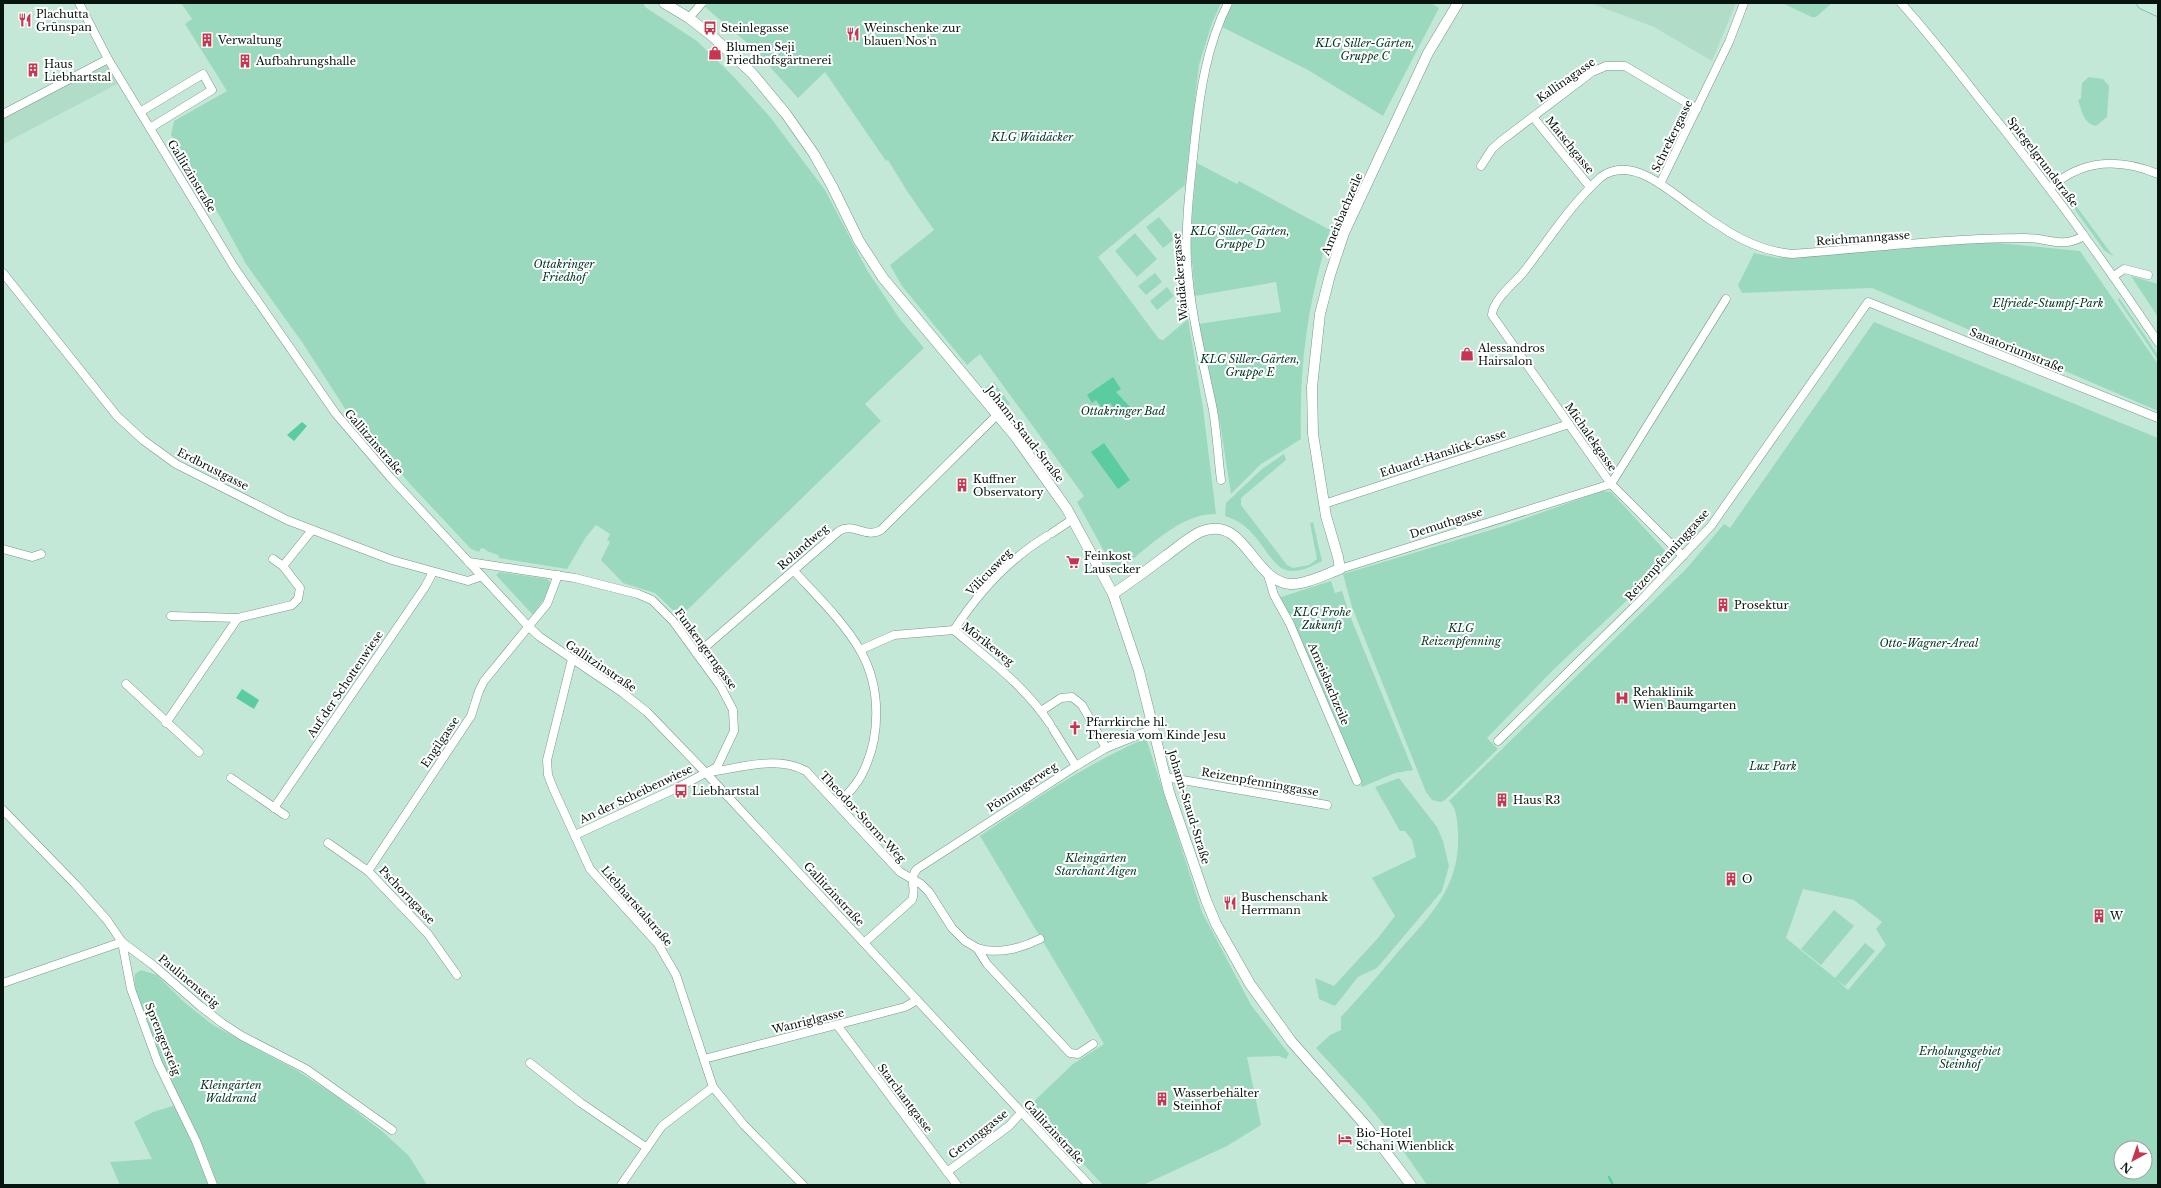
<svg xmlns="http://www.w3.org/2000/svg" width="2161" height="1188" font-family="'Libre Baskerville',serif">
<style>
.built{fill:#b1dcc8}
.green{fill:#9bd9be;fill-rule:evenodd}
.water{fill:#5acca0}
.lines{fill:none;stroke-linecap:round;stroke-linejoin:round}
.stream{stroke:#5acca0;stroke-width:2.5}
.minor-casing{stroke:#769889;stroke-width:9}
.tertiary-casing{stroke:#769889;stroke-width:11}
.secondary-casing{stroke:#769889;stroke-width:13}
.minor{stroke:#fff;stroke-width:8}
.tertiary{stroke:#fff;stroke-width:10}
.secondary{stroke:#c6efe0;stroke-width:12}
.labels{text-anchor:middle;stroke-width:4;stroke-linejoin:round;paint-order:stroke}
.poi-label{font-size:11px;fill:#07140f;stroke:#fff;text-anchor:start}
.park-label{font-size:11px;font-style:italic;fill:#003424;stroke:#fff}
.street-label{font-size:11px;fill:#07140f;stroke:#fff}
</style>
<rect width="100%" height="100%" fill="#c4e8d7"/>
<g class="built">
<polygon points="1590,3 1736,3 1712,61 1654,27"/>
<polygon points="107,63 119,83 3,144 3,118"/>
</g>
<g class="green">
<polygon points="181,3 643,3 645,7 697,41 734,77 770,117 825,190 867,270 899,318 924,348 865,404 881,421 680,617 655,593 623,583 601,560 610,542 607,540 610,534 596,525 586,537 567,569 499,558 498,555 487,551 485,549 481,548 479,552 471,549 411,485 346,410 302,342 246,264 222,220 171,135 174,121 227,91 185,24 192,19"/>
<path d="M709 3H1221L1212 23 1199 65 1185 185 1098 257 1159 339 1163 340 1188 319 1203 408 1216 514C1180 513 1146 550 1118 571H1115L1077 502 1084 496 980 354 967 365 902 286 890 265 934 230 907 191 888 160 886 161 825 72 798 98 752 47 705 7Z"/>
<polygon points="1232,3 1431,3 1439,8 1383,116 1308,70 1222,27"/>
<polygon points="1782,3 1832,3 1816,17 1812,17"/>
<path d="M2089 77 2103 79 2109 86 2107 117 2096 126C2083 123 2082 111 2078 100L2081 98 2082 83Z"/>
<path d="M1197 163 1237 184 1239 181 1330 230C1308 302 1299 363 1301 439L1261 464 1231 494 1220 423 1198 324 1281 312 1276 282 1195 296 1190 238Z"/>
<polygon points="2063,188 2110,252 2114,257 2104,250 2061,190"/>
<polygon points="1159,217 1176,238 1163,248 1146,227"/>
<polygon points="1135,233 1157,259 1137,277 1115,251"/>
<polygon points="1989,242 2080,251 2158,364 2158,411 1872,288 1742,293 1738,285 1754,253 1778,258"/>
<polygon points="1155,273 1162,282 1146,295 1138,286"/>
<polygon points="2131,276 2158,284 2158,317"/>
<polygon points="1167,287 1174,296 1157,310 1150,301"/>
<polygon points="2119,298 2158,355 2158,360 2118,300"/>
<path d="M1874 322 2158 438V1185H1427L1390 1132 1362 1098 1316 1048 1330 1035 1341 1030V1017C1360 996 1379 975 1397 953 1430 916 1461 886 1458 832 1457 821 1457 808 1449 801L1687 568 1724 524 1730 528ZM1803 889 1854 900 1882 922 1876 929 1886 945 1848 990 1836 979 1845 986 1875 951 1865 943 1835 978 1786 938ZM2121 1148H2145V1172H2121Z"/>
<polygon points="994,382 1010,404 1003,408 986,387"/>
<path d="M1284 454 1286 460 1241 498V505L1287 565 1293 568 1309 565 1317 559 1310 523 1313 522 1322 561C1275 587 1276 557 1249 530 1242 523 1234 519 1225 516L1226 503 1262 469Z"/>
<polygon points="1602,491 1611,492 1672,558 1553,670 1487,738 1498,749 1445,800 1441,802 1432,800 1426,792 1352,607 1343,574 1504,526"/>
<polygon points="499,572 547,579 550,582 548,593 533,615 496,575"/>
<polygon points="1331,581 1335,593 1342,591 1350,616 1413,770 1395,773 1362,787 1325,696 1278,598"/>
<path d="M1146 738 1202 912 1251 1005 1289 1054 1286 1059 1279 1056 1247 1057 1261 1125 1227 1146 1143 1185H1103L1029 1106 1073 1064 1104 1044 980 836C1033 800 1087 764 1146 738Z"/>
<polygon points="1399,778 1437,827 1443,841 1449,866 1442,891 1377,968 1358,977 1335,1006 1319,999 1315,978 1334,986 1378,938 1395,916 1372,878 1416,857 1412,840 1405,831 1400,831 1375,787"/>
<polygon points="1834,910 1854,926 1821,965 1801,949"/>
<path d="M141 970 157 975 184 1002 213 1025 298 1071 336 1096 383 1132 409 1156 427 1185H217L209 1161C194 1128 128 1003 135 974Z"/>
<polygon points="176,1105 192,1139 210,1185 120,1185 110,1162 152,1159 134,1122 153,1112"/>
</g>
<g class="water">
<polygon points="1113,377 1121,389 1116,392 1130,407 1114,418 1108,410 1113,407 1110,403 1102,408 1096,400 1092,403 1087,395"/>
<polygon points="302,422 307,426 294,441 287,435"/>
<polygon points="1104,443 1130,480 1118,489 1091,452"/>
<polygon points="242,689 259,700 254,709 236,698"/>
</g>
<g class="lines">
<polyline class="stream" points="1609,1177 1613,1185"/>
<g class="minor-casing">
<g id="minor">
<polyline points="79,3 108,59 234,267 336,414 390,477 528,626 540,637 623,693 647,712 706,773 1089,1185"/>
<path d="M1901 3C1928 33 1953 65 1978 97 2042 176 2102 258 2158 342"/>
<polyline points="689,18 702,3"/>
<polyline points="140,112 203,74 212,90 150,128"/>
<polyline points="3,114 108,59"/>
<polyline points="1533,117 1590,187"/>
<polyline points="1481,166 1492,149 1501,141 1592,72 1606,66 1625,66 1697,109"/>
<polyline points="1660,184 1729,42 1744,3"/>
<path d="M2050 188C2082 159 2120 158 2158 174"/>
<polyline points="3,273 117,416 143,440 176,464 287,520 360,548 392,560 468,581 482,576"/>
<polyline points="2114,276 2124,269 2148,275"/>
<path d="M1221 480C1218 457 1217 433 1213 410 1203 361 1190 312 1187 261 1185 220 1191 179 1195 138 1200 91 1207 45 1228 3"/>
<polyline points="1324,504 1569,424"/>
<polyline points="1052,533 1073,519"/>
<polyline points="3,549 32,557 41,554"/>
<path d="M1683 556 1611 484 1492 315C1493 300 1512 285 1522 274 1548 241 1570 205 1601 177 1631 155 1667 189 1691 206 1703 215 1716 224 1729 232 1749 244 1769 252 1792 254 1870 248 1948 238 2025 238 2050 238 2061 249 2084 236"/>
<polyline points="273,559 283,566"/>
<polyline points="469,562 575,578 638,594 652,600 673,621 721,687 733,710 734,731 717,767 679,787 575,835"/>
<polyline points="1340,569 1611,484 1726,299"/>
<path d="M794 571C817 596 843 621 860 650 882 688 881 739 861 776 855 787 846 796 838 804"/>
<polyline points="1268,575 1274,595 1290,624 1357,781"/>
<polyline points="171,616 238,618 292,605 298,599 300,588 283,566 312,530"/>
<path d="M954 630C978 593 1009 559 1047 536"/>
<path d="M860 650 894 635 954 630C989 660 1024 685 1050 724"/>
<path d="M697 654 839 531C854 522 866 539 881 530L997 415"/>
<polyline points="572,659 547,760 548,775 553,788 590,869 658,944 676,975 713,1087 744,1125 803,1185"/>
<polyline points="126,684 199,752"/>
<polyline points="1041,711 1061,698 1072,697 1082,705 1106,748"/>
<polyline points="166,723 238,618"/>
<polyline points="1053,729 1076,766"/>
<polyline points="1498,741 1640,601 1711,526 1868,302 2158,418"/>
<path d="M710 772C741 768 777 755 806 771L900 872 921 884 929 892 952 928 965 941 977 948 987 964 1070 1053 1078 1054 1093 1044"/>
<polyline points="1165,777 1327,805"/>
<polyline points="231,778 285,815"/>
<polyline points="274,808 425,587 433,572"/>
<polyline points="3,810 75,884 107,920 122,942 153,965 200,1006 222,1023 242,1036 306,1069 392,1130"/>
<polyline points="328,843 368,871 428,934 457,975"/>
<polyline points="368,871 471,716 479,691 484,681 547,604 558,575"/>
<polyline points="122,942 131,989 158,1063 196,1141 213,1185"/>
<path d="M864 943 912 900C917 889 908 879 917 869L1076 766 1106 748 1153 729"/>
<path d="M977 948C997 955 1022 948 1040 939"/>
<polyline points="3,983 122,942"/>
<polyline points="837,1025 957,1185"/>
<polyline points="704,1059 905,1007 917,1000"/>
<polyline points="530,1063 581,1103 647,1148"/>
<polyline points="947,1172 1009,1126 1021,1113"/>
<polyline points="621,1185 662,1126 713,1087"/>
</g>
</g>
<g class="tertiary-casing">
<g id="tertiary">
<polyline points="664,3 689,18 712,36 752,73 786,114 814,154 832,186 859,241 883,278 1015,436 1067,509 1113,594 1139,671 1169,792 1206,900 1216,924 1250,984 1291,1041 1367,1127 1411,1185"/>
<path d="M1113 594C1132 581 1150 568 1167 555 1178 547 1188 538 1200 532 1245 513 1252 581 1290 584 1305 585 1326 574 1340 569L1338 557 1326 516 1313 434 1312 387 1320 314 1330 275 1344 233 1428 53 1458 3"/>
</g>
</g>
<g class="secondary-casing">
<polyline id="secondary" points="2143,3 2158,10"/>
</g>
<use href="#minor" class="minor"/>
<use href="#tertiary" class="tertiary"/>
<use href="#secondary" class="secondary"/>
</g>
<defs>
<g id="restaurant-bare" transform="scale(1.08)"><path d="M-5-6h1v4h1v-4h1v4h1v-4h1v5L-1.5 .5V6h-2V.5L-5-1ZM5-6V6H3V1.5H1.5Q1.5-4 5-6Z" fill="#c73650" stroke="#fff" stroke-width="2.5" paint-order="stroke"/></g>
<g id="bus-bare" transform="scale(1.08)"><path d="M-5-6H5V4H4V6H2V4H-2V6H-4V4H-5ZM-3.5-4V0h7V-4ZM-3.5 1.2v1.5H-2V1.2ZM2 1.2v1.5H3.5V1.2Z" fill="#c73650" stroke="#fff" stroke-width="2.5" paint-order="stroke"/></g>
<g id="building-bare" transform="scale(1.08)"><path d="M-4-6H4V6H1V3H-1V6H-4ZM-2.5-4.3h1.7v1.8h-1.7ZM.8-4.3h1.7v1.8H.8ZM-2.5-1h1.7V.8h-1.7ZM.8-1h1.7V.8H.8Z" fill="#c73650" stroke="#fff" stroke-width="2.5" paint-order="stroke"/></g>
<g id="shop-bare" transform="scale(1.08)"><path d="M-5-2.5h2.3a2.7 3.5 0 0 1 5.4 0H5L5.5 6h-11ZM-1.5-2.5h3a1.5 2.3 0 0 0-3 0Z" fill="#c73650" stroke="#fff" stroke-width="2.5" paint-order="stroke"/></g>
<g id="supermarket-bare" transform="scale(1.08)"><path d="M-6-5.5h2.5l.6 2H6L4.5 2H-2.5L-4.4-4H-6ZM-1.5 3.2a1.3 1.3 0 1 0 .1 0ZM3 3.2a1.3 1.3 0 1 0 .1 0Z" fill="#c73650" stroke="#fff" stroke-width="2.5" paint-order="stroke"/></g>
<g id="hospital-bare" transform="scale(1.08)"><path d="M-5-5h3v3.5h4V-5h3V5h-3V1.5h-4V5h-3Z" fill="#c73650" stroke="#fff" stroke-width="2.5" paint-order="stroke"/></g>
<g id="church-bare" transform="scale(1.08)"><path d="M-1.2-6h2.4v3.5h3.3v2.4h-3.3V6h-2.4V-.1h-3.3v-2.4h3.3Z" fill="#c73650" stroke="#fff" stroke-width="2.5" paint-order="stroke"/></g>
<g id="hotel-bare" transform="scale(1.08)"><path d="M-6-4.5h1.5V1H6V5H4.5V3h-9V5H-6ZM-4 0a1.8 1.8 0 1 1 3.6 0ZM.5 0V-2.5h3Q6-2.5 6 0Z" fill="#c73650" stroke="#fff" stroke-width="2.5" paint-order="stroke"/></g>
</defs>
<g fill-rule="evenodd">
<use href="#restaurant-bare" x="25" y="20"/>
<use href="#bus-bare" x="710" y="28"/>
<use href="#restaurant-bare" x="853" y="34"/>
<use href="#building-bare" x="207" y="40"/>
<use href="#shop-bare" x="715" y="53"/>
<use href="#building-bare" x="245" y="61"/>
<use href="#building-bare" x="33" y="70"/>
<use href="#shop-bare" x="1467" y="354"/>
<use href="#building-bare" x="962" y="485"/>
<use href="#supermarket-bare" x="1073" y="562"/>
<use href="#building-bare" x="1723" y="605"/>
<use href="#hospital-bare" x="1622" y="698"/>
<use href="#church-bare" x="1075" y="728"/>
<use href="#bus-bare" x="681" y="791"/>
<use href="#building-bare" x="1502" y="800"/>
<use href="#building-bare" x="1731" y="879"/>
<use href="#restaurant-bare" x="1230" y="903"/>
<use href="#building-bare" x="2099" y="916"/>
<use href="#building-bare" x="1162" y="1099"/>
<use href="#hotel-bare" x="1345" y="1139"/>
</g>
<g class="labels">
<g class="poi-label">
<text x="36" y="18">Plachutta<tspan x="36" dy="13">Grünspan</tspan></text>
<text x="721" y="32">Steinlegasse</text>
<text x="864" y="32">Weinschenke zur<tspan x="864" dy="13">blauen Nos'n</tspan></text>
<text x="218" y="44">Verwaltung</text>
<text x="726" y="51">Blumen Seji<tspan x="726" dy="13">Friedhofsgärtnerei</tspan></text>
<text x="256" y="65">Aufbahrungshalle</text>
<text x="44" y="68">Haus<tspan x="44" dy="13">Liebhartstal</tspan></text>
<text x="1478" y="352">Alessandros<tspan x="1478" dy="13">Hairsalon</tspan></text>
<text x="973" y="483">Kuffner<tspan x="973" dy="13">Observatory</tspan></text>
<text x="1084" y="560">Feinkost<tspan x="1084" dy="13">Lausecker</tspan></text>
<text x="1734" y="609">Prosektur</text>
<text x="1633" y="696">Rehaklinik<tspan x="1633" dy="13">Wien Baumgarten</tspan></text>
<text x="1086" y="726">Pfarrkirche hl.<tspan x="1086" dy="13">Theresia vom Kinde Jesu</tspan></text>
<text x="692" y="795">Liebhartstal</text>
<text x="1513" y="804">Haus R3</text>
<text x="1742" y="883">O</text>
<text x="1241" y="901">Buschenschank<tspan x="1241" dy="13">Herrmann</tspan></text>
<text x="2110" y="920">W</text>
<text x="1173" y="1097">Wasserbehälter<tspan x="1173" dy="13">Steinhof</tspan></text>
<text x="1356" y="1137">Bio-Hotel<tspan x="1356" dy="13">Schani Wienblick</tspan></text>
</g>
<g class="park-label">
<text x="1365" y="47">KLG Siller-Gärten,<tspan x="1365" dy="13">Gruppe C</tspan></text>
<text x="1032" y="141">KLG Waidäcker</text>
<text x="1240" y="235">KLG Siller-Gärten,<tspan x="1240" dy="13">Gruppe D</tspan></text>
<text x="564" y="268">Ottakringer<tspan x="564" dy="13">Friedhof</tspan></text>
<text x="2048" y="307">Elfriede-Stumpf-Park</text>
<text x="1250" y="363">KLG Siller-Gärten,<tspan x="1250" dy="13">Gruppe E</tspan></text>
<text x="1123" y="415">Ottakringer Bad</text>
<text x="1322" y="616">KLG Frohe<tspan x="1322" dy="13">Zukunft</tspan></text>
<text x="1461" y="632">KLG<tspan x="1461" dy="13">Reizenpfenning</tspan></text>
<text x="1929" y="647">Otto-Wagner-Areal</text>
<text x="1773" y="770">Lux Park</text>
<text x="1096" y="862">Kleingärten<tspan x="1096" dy="13">Starchant Aigen</tspan></text>
<text x="1960" y="1055">Erholungsgebiet<tspan x="1960" dy="13">Steinhof</tspan></text>
<text x="231" y="1089">Kleingärten<tspan x="231" dy="13">Waldrand</tspan></text>
</g>
<g class="street-label">
<text transform="translate(1566 80) rotate(-35)" y="4">Kallinagasse</text>
<text transform="translate(1672 136) rotate(-64)" y="4">Schrekergasse</text>
<text transform="translate(1570 145) rotate(51)" y="4">Matschgasse</text>
<text transform="translate(2043 162) rotate(53)" y="4">Spiegelgrundstraße</text>
<text transform="translate(192 176) rotate(59)" y="4">Gallitzinstraße</text>
<text transform="translate(1342 214) rotate(-67)" y="4">Ameisbachzeile</text>
<text transform="translate(1863 238) rotate(-4)" y="4">Reichmanngasse</text>
<text transform="translate(1180 277) rotate(-95)" y="4">Waidäckergasse</text>
<text transform="translate(2017 350) rotate(22)" y="4">Sanatoriumstraße</text>
<text transform="translate(1025 434) rotate(52)" y="4">Johann-Staud-Straße</text>
<text transform="translate(1591 437) rotate(55)" y="4">Michalekgasse</text>
<text transform="translate(374 442) rotate(49)" y="4">Gallitzinstraße</text>
<text transform="translate(1443 453) rotate(-18)" y="4">Eduard-Hanslick-Gasse</text>
<text transform="translate(213 469) rotate(27)" y="4">Erdbrustgasse</text>
<text transform="translate(1446 523) rotate(-18)" y="4">Demuthgasse</text>
<text transform="translate(803 547) rotate(-41)" y="4">Rolandweg</text>
<text transform="translate(1667 555) rotate(-48)" y="4">Reizenpfenninggasse</text>
<text transform="translate(989 572) rotate(-46)" y="4">Vilicusweg</text>
<text transform="translate(988 644) rotate(38)" y="4">Mörikeweg</text>
<text transform="translate(706 649) rotate(54)" y="4">Funkengerngasse</text>
<text transform="translate(601 666) rotate(34)" y="4">Gallitzinstraße</text>
<text transform="translate(345 684) rotate(-56)" y="4">Auf der Schottenwiese</text>
<text transform="translate(1329 684) rotate(67)" y="4">Ameisbachzeile</text>
<text transform="translate(440 742) rotate(-56)" y="4">Engilgasse</text>
<text transform="translate(1260 782) rotate(10)" y="4">Reizenpfenninggasse</text>
<text transform="translate(1022 787) rotate(-33)" y="4">Pönningerweg</text>
<text transform="translate(636 794) rotate(-25)" y="4">An der Scheibenwiese</text>
<text transform="translate(1189 807) rotate(73)" y="4">Johann-Staud-Straße</text>
<text transform="translate(863 817) rotate(47)" y="4">Theodor-Storm-Weg</text>
<text transform="translate(834 894) rotate(47)" y="4">Gallitzinstraße</text>
<text transform="translate(407 895) rotate(46)" y="4">Pschorngasse</text>
<text transform="translate(637 906) rotate(49)" y="4">Liebhartstalstraße</text>
<text transform="translate(189 981) rotate(40)" y="4">Paulinensteig</text>
<text transform="translate(808 1021) rotate(-14)" y="4">Wanriglgasse</text>
<text transform="translate(163 1039) rotate(68)" y="4">Sprengersteig</text>
<text transform="translate(905 1098) rotate(53)" y="4">Starchantgasse</text>
<text transform="translate(1054 1132) rotate(47)" y="4">Gallitzinstraße</text>
<text transform="translate(978 1134) rotate(-38)" y="4">Gerunggasse</text>
</g>
</g>
<rect width="2161" height="1188" fill="none" stroke="#07140f" stroke-width="8"/>
<g transform="translate(2133 1160) rotate(220)"><circle r="19" fill="#ffffff" stroke="#9ca19f"/>
<path d="M0-3L7 15L0 10L-7 15Z" fill="#c73650"/>
<text y="-6" font-size="11" font-weight="bold" text-anchor="middle" fill="#07140f">N</text>
</g>
</svg>
